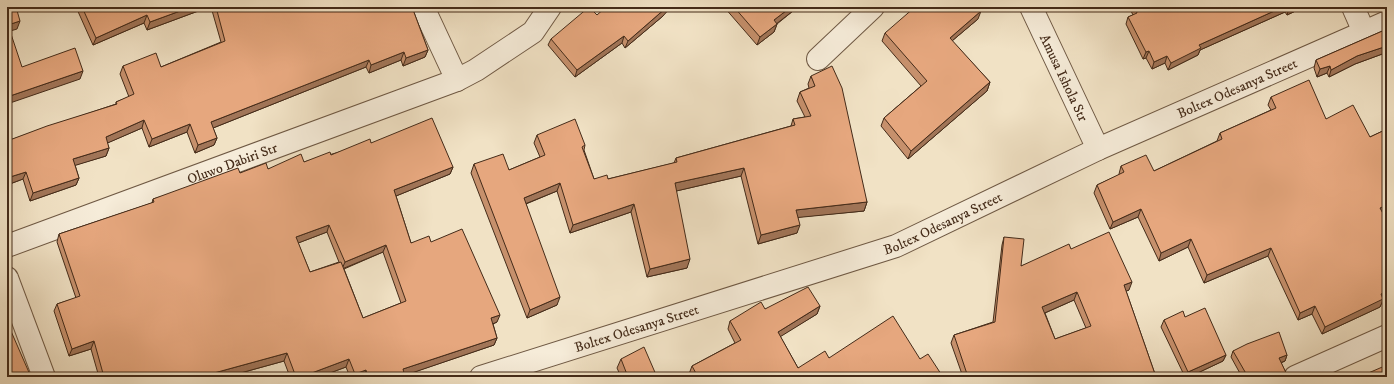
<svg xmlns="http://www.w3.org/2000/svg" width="1394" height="384" font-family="'IM FELL DW Pica',serif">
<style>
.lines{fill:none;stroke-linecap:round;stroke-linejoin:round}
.minor-casing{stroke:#6f5944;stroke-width:24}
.minor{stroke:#f6ecd9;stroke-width:22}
.wall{fill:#c6906c;stroke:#442b19;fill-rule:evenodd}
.shaded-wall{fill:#a17558;stroke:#442b19}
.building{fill:#e6a77e;stroke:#442b19;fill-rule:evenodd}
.labels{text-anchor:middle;stroke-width:4;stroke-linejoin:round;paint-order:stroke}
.street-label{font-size:14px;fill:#442b19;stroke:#f6ecd9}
</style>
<rect width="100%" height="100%" fill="#f1e2c5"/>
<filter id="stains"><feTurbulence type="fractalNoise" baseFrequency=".005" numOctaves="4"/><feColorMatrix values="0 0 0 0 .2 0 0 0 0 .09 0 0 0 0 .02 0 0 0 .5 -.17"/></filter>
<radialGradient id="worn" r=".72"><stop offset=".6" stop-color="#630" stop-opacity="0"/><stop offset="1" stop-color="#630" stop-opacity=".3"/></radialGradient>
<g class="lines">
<g class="minor-casing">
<g id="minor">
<polyline points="423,7 457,80"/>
<path id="s1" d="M1031 7 1098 149"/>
<polyline points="1353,7 1364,32"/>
<polyline points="818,59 873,7"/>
<path id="s2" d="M7 246 457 80 476 70 533 32 550 7"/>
<polyline points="7,278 44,377"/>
<path id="s3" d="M481 377 896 246 1098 149 1387 22"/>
<polyline points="1295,377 1387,336"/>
</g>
</g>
<use href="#minor" class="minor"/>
</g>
<g class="wall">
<polygon points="76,7 209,7 147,30 144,23 93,45"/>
<polygon points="211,7 412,7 428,50 425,57 403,66 401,60 369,73 366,67 213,128 217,138 214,145 195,153 187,132 149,147 142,128 107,143 109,148 106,156 75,165 79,178 76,185 30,201 23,179 7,185 7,141 116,104 116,102 129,97 120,74 123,66 161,67 221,42"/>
<polygon points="724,7 798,7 777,24 774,32 757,45"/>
<polygon points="1129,7 1304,7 1287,15 1285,12 1200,50 1198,55 1168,70 1165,63 1152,69 1146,58 1143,59 1126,24 1128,17 1133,15"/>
<polygon points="925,10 978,19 952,41 990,82 987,91 908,159 881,126 884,118 921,86 882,41 885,33"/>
<polygon points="597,15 663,16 625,48 622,43 575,77 548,45 551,39"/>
<polygon points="1387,29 1387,57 1385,53 1355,64 1329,77 1327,73 1317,77 1314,68 1316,60"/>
<polygon points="811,76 867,202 864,211 798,217 797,233 758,244 741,176 676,191 687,268 647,277 631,212 570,233 557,191 526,204 557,305 527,318 471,173 474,164 509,170 540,157 534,143 537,135 585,145 584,150 594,179 608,179 674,163 676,158 791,126 793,119 805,117 797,101 800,92 809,88 808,84"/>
<polygon points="1271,97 1326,119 1370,137 1387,129 1387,211 1383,213 1383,300 1380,307 1322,334 1312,314 1298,320 1268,256 1204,283 1188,247 1159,261 1138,217 1110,229 1094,193 1097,185 1119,175 1119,174 1121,166 1154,171 1217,141 1220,133 1271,110 1268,105"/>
<path d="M371 143 453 167 450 174 396 196 411 243 431 242 497 322 493 324 497 338 494 345 405 375V377H350L346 367 319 377H290L284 361 226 377H99L91 349 69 356 54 311 57 304 76 298 57 242 59 234 152 203 153 199 240 173 268 169 304 162ZM327 232 339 262 310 272 298 243ZM383 252 401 303 363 318 344 269Z"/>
<path d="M1004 237 1021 266 1071 249 1129 290 1126 291 1156 377H963L951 343 954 335 993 322 1002 245ZM1074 300 1086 328 1055 339 1045 313Z"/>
<polygon points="820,306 817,314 780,336 798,368 829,358 920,359 943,377 691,377 689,374 692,366 735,343 728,329 730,321 765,309"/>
<polygon points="1185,317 1226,355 1223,361 1189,377 1185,377 1161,327 1164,320"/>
<polygon points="1233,351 1287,355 1285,361 1281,363 1288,377 1242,377 1231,357"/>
<polygon points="621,359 657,377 621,377 617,368"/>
</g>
<g class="shaded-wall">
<polygon points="191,7 209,7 147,30 150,22"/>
<polygon points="667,7 671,7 663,16 625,48 628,41"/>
<polygon points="791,7 798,7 771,28 774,20"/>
<polygon points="1283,7 1287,7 1285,12 1200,50 1198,55 1168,70 1171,63 1199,45"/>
<polygon points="1291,7 1304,7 1287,15 1289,8"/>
<polygon points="981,11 978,19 946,46 950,38"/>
<polygon points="147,15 144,23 93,45 96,38"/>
<polygon points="20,21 17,29 7,32 8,25"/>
<polygon points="777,24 774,32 757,45 760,37"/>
<polygon points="624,36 622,43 575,77 577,70"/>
<polygon points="1387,46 1385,53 1355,64 1329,77 1331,70 1357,56"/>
<polygon points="428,50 425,57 403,66 406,58"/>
<polygon points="1149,51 1146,58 1143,59 1146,52"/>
<polygon points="404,52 401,60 369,73 371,65"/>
<polygon points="1167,56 1165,63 1152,69 1154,62"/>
<polygon points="369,60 366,67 208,130 211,122"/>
<polygon points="1330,66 1327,73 1317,77 1320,69"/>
<polygon points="83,71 80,79 7,104 7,97"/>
<polygon points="990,82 987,91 908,159 911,151"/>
<polygon points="144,120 142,128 103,145 106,137"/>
<polygon points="190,124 187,132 149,147 152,139"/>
<polygon points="217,138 214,145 195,153 198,145"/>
<polygon points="109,148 106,156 70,167 73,159"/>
<polygon points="453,167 450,174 391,198 394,190"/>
<polygon points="744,168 741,176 672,192 675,183"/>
<polygon points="26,172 23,179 7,185 10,177"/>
<polygon points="79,178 76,185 30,201 33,193"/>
<polygon points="560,183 557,191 520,206 524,198"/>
<polygon points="867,202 864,211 793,218 796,210"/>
<polygon points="634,204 631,212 570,233 573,225"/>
<polygon points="1387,205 1387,211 1378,215 1380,208"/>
<polygon points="1141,209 1138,217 1110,229 1113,222"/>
<polygon points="329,225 327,232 293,245 296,237"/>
<polygon points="800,225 797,233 758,244 761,235"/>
<polygon points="1191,239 1188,247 1159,261 1161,253"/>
<polygon points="386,245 383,252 342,269 345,262"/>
<polygon points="1271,248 1268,256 1204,283 1207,275"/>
<polygon points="690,259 687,268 647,277 650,269"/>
<polygon points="1132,282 1129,290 1122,293 1124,285"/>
<polygon points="1387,291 1387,298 1383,300 1380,307 1322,334 1325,327"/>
<polygon points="1077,292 1074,300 1040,315 1042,307"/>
<polygon points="560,297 557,305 527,318 530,310"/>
<polygon points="820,306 817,314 775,340 778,332"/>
<polygon points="1315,306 1312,314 1298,320 1300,313"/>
<polygon points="500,315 497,322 488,326 491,318"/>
<polygon points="497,338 494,345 400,377 403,369"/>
<polygon points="94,341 91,349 69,356 72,349"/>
<polygon points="287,353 284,361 226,377 213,377 214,373"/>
<polygon points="1226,355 1223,361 1189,377 1186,377 1188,372"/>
<polygon points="1287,355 1285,361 1277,364 1279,358"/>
<polygon points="349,359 346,367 319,377 301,377"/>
<polygon points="366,370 363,377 354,377 355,374"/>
</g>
<g class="building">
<polygon points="7,7 16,7 20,21 8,25 22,67 75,48 83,71 7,97"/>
<polygon points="82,7 191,7 150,22 147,15 96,38"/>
<polygon points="216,7 412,7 428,50 406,58 404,52 371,65 369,60 211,122 217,138 198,145 190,124 152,139 144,120 106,137 109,148 73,159 79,178 33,193 26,172 10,177 7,169 7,141 47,126 117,104 116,102 134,94 123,66 156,53 161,67 225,41"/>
<polygon points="589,7 597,15 606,7 667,7 628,41 624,36 577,70 551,39"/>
<polygon points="734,7 791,7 774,20 777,24 760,37"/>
<polygon points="915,7 922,7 925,10 929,7 978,7 981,11 950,38 990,82 911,151 884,118 927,81 885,33"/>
<polygon points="1135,7 1283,7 1199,45 1201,48 1171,63 1167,56 1154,62 1149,51 1146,52 1128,17 1137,13"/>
<polygon points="1387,29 1387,46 1357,56 1331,70 1330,66 1320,69 1316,60"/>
<polygon points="832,66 842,88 867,202 796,210 800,225 761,235 744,168 675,183 690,259 650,269 634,204 573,225 560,183 524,198 560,297 530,310 474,164 503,154 509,170 545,155 537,135 575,119 585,145 582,147 594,179 607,175 608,179 677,162 676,158 795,125 793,119 811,116 800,92 815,86 811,76"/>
<polygon points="1309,80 1326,119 1353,105 1370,137 1387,129 1387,205 1380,208 1387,221 1387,224 1386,224 1387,226 1387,291 1381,294 1383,299 1325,327 1315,306 1300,313 1271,248 1207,275 1191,239 1161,253 1141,209 1113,222 1097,185 1124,172 1121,166 1146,155 1154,171 1222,139 1220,133 1276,108 1271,97"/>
<path d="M432 118 453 167 394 190 411 243 429 236 431 242 462 229 500 315 491 318 497 338 403 369 405 377H368L366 370 355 374 349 359 301 377H296L287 353 214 373 215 377H104L94 341 72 349 57 304 80 296 59 234 154 202 153 199 238 168 240 173 266 163 268 169 301 154 304 162 330 152 331 155 370 139 371 143ZM329 225 345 262 386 245 406 301 363 318 341 262 310 272 296 237Z"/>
<path d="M1109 232 1132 282 1124 285 1156 377H968L954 335 995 322 1004 237 1024 239 1021 266 1069 244 1071 249ZM1077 292 1091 326 1055 339 1042 307Z"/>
<polygon points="808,287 820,306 778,332 798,368 825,351 829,358 893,316 920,359 928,354 943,377 698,377 692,366 741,340 730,321 761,302 765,309"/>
<polygon points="1205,308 1226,355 1188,372 1164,320 1183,311 1185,317"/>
<polygon points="7,322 31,377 7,377"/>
<polygon points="1279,332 1287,355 1279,358 1288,377 1248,377 1233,351 1247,344"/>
<polygon points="644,347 657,377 628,377 621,359"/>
<polygon points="1387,365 1387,377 1359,377"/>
</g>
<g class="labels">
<g class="street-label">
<text dy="5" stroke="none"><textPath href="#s1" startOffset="78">Amusa Ishola Str</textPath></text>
<text dy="5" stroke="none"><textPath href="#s3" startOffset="811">Boltex Odesanya Street</textPath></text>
<text dy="5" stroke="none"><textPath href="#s2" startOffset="240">Oluwo Dabiri Str</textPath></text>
<text dy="5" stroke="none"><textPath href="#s3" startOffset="487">Boltex Odesanya Street</textPath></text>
<text dy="5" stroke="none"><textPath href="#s3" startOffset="163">Boltex Odesanya Street</textPath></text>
</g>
</g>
<rect width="1394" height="384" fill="none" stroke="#f1e2c5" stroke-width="24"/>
<rect x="8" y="8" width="1378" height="368" fill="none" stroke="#442b19" stroke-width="2"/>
<rect x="12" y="12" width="1370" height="360" fill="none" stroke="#442b19"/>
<rect width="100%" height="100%" filter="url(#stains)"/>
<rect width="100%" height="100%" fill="url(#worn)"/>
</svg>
